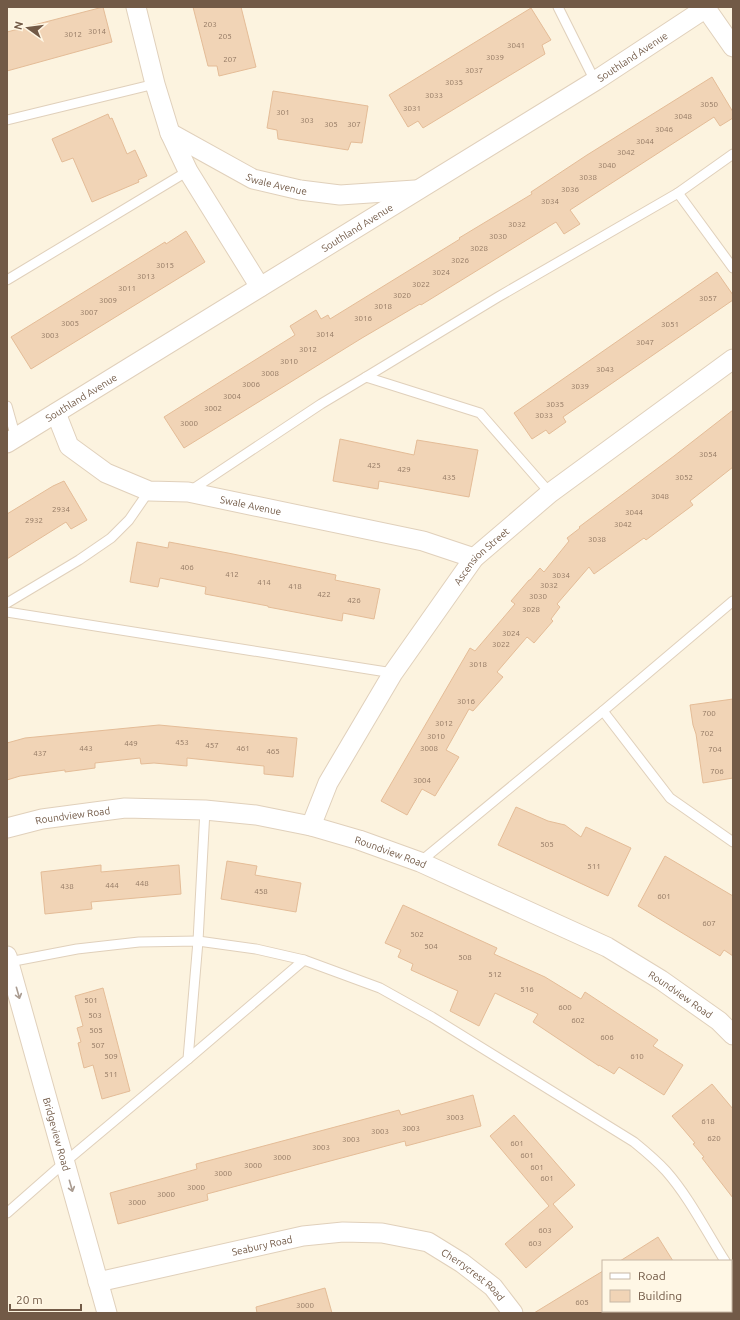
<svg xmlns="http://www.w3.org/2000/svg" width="740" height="1320" font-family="Ubuntu,sans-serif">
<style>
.building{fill:#f1d4b6;stroke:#e4bc97}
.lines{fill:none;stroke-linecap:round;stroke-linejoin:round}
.service-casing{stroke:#e0d0bb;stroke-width:11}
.minor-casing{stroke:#e0d0bb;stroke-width:21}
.service{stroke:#fff;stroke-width:9}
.minor{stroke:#fff;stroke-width:19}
.oneway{stroke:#aa9c91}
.labels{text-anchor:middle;stroke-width:4;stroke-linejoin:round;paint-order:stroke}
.number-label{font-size:8px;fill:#927863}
.street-label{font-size:10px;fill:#725a47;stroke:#fff7e5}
</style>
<rect width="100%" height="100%" fill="#fcf3df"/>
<g class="building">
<polygon points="103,7 112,42 7,71 7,32"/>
<polygon points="193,7 241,7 256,67 219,76 217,66 208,66"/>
<polygon points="531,8 551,40 542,45 545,54 423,128 418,121 408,127 389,95"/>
<polygon points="712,77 733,112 733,118 720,126 714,117 570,210 580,224 564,234 556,222 421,305 420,304 362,338 184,448 164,417 295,335 290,326 316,310 321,319 328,315 330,319 460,239 459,238 532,194 531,192 587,155"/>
<polygon points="273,91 368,106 362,143 351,142 348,150 278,139 277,130 267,128"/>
<polygon points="108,114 110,119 112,118 127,154 135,150 147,176 138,180 139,182 92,202 73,158 62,162 52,139"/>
<polygon points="186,231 205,262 31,369 11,337 165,242 166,244"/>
<polygon points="717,272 733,295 733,300 563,417 566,422 549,434 546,430 532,439 514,413"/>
<polygon points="733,410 733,467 690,501 693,505 646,540 644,538 594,574 589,567 557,604 560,607 551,619 553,621 534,643 527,637 497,672 503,677 473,711 469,709 446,750 459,757 435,796 422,789 407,815 381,801 470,648 475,651 515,604 511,601 529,580 530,580 540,568 544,572 569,541 567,538 580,528 579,527 674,456"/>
<polygon points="340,439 414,455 417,440 478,450 469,497 379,481 378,489 333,481"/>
<polygon points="64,481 87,520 71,529 66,522 7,559 7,514 53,486"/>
<polygon points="137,542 168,548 169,542 228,553 336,575 335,580 380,589 374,619 343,613 342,621 268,607 268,606 205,594 206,587 160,578 158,587 130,582"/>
<polygon points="733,699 733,778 703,783 696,734 693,725 690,705"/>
<polygon points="159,725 297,738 293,777 264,774 264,766 187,758 187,766 154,763 141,764 140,758 95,763 95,768 65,772 65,770 20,776 7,780 7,743 25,738"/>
<polygon points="516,807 548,821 565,825 581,837 586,827 631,848 608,896 498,845"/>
<polygon points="665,856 733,896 733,956 724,950 720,956 638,906"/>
<polygon points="227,861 257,866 255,875 301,883 296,912 221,899"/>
<polygon points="101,865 101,872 179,865 181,894 91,902 92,909 45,914 41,872"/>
<polygon points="403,905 497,948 494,954 545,977 581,999 585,992 658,1040 653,1046 683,1065 664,1095 619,1067 614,1074 599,1065 599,1066 533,1022 538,1014 495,993 479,1026 450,1011 458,991 411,970 413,964 398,957 401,950 385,943"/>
<polygon points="103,988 130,1091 102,1099 93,1065 84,1068 78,1043 81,1042 77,1028 83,1026 75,996"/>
<polygon points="712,1084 733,1109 733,1198 702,1158 704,1157 693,1144 695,1143 672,1116"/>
<polygon points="473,1095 481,1126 406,1146 405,1141 207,1194 208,1200 118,1224 110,1193 197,1169 196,1164 399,1110 401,1115"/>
<polygon points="514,1115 575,1185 553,1204 573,1227 526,1268 505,1244 549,1206 490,1136"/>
<polygon points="658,1237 673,1261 620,1261"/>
<polygon points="603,1271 603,1313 534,1313 588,1280"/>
<polygon points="325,1288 332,1313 257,1313 256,1307"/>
</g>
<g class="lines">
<g class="service-casing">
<g id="service">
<polyline points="558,7 595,81"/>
<polyline points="7,120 155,84"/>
<polyline points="678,193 733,268"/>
<polyline points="7,280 188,171"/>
<polyline points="366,377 498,297 678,193 733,154"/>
<polyline points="7,406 16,438"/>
<polyline points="190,491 321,404 366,377 480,413 550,493"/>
<polyline points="7,603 79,560 111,538 129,520 149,491"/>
<polyline points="7,612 393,673"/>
<polyline points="603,711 670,798 733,842"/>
<polyline points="420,862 603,711 733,601"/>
<path d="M9 962 77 949 139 942 198 941 256 949 304 960 380 988 432 1017 634 1142C645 1151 656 1160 666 1171 689 1197 706 1231 725 1261"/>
<polyline points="188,1059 304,960"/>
<polyline points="7,1213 65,1162 188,1059 198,941 205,810"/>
<polyline points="731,1271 733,1274"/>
</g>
</g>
<g class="minor-casing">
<g id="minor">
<polyline points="136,7 155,84 170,133 188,171 260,287"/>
<polyline points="705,7 733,47"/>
<path id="s1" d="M170 133 253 179 300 190 340 195 415 190"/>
<path id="s2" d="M56 413 69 446 106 473 149 491 188 492 423 541 474 558"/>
<path id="s3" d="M7 443 595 81 706 8"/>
<path id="s4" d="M311 826 328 783 393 673 474 558 550 493 733 359"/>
<path id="s5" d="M7 828 42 819 125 808 205 810 256 815 311 826 359 840 420 862 607 947 661 980 719 1021 733 1035"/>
<path id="s6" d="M7 956 107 1313"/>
<path id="s7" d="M98 1282 303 1236 343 1232 382 1233 428 1242 462 1263 493 1287 513 1313"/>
</g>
</g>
<use href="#service" class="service"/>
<use href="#minor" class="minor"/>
</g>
<defs><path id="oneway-shaft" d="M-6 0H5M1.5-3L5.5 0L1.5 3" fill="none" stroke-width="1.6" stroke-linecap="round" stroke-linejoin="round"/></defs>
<g class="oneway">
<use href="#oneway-shaft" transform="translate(18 993) rotate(74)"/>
<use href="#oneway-shaft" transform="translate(71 1186) rotate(74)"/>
</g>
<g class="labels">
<g class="number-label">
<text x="210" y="27">203</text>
<text x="97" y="34">3014</text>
<text x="73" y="37">3012</text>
<text x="225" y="39">205</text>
<text x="516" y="48">3041</text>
<text x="495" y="60">3039</text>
<text x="230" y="62">207</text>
<text x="474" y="73">3037</text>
<text x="454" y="85">3035</text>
<text x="434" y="98">3033</text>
<text x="709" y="107">3050</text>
<text x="412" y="111">3031</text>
<text x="283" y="115">301</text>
<text x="683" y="119">3048</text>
<text x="307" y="123">303</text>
<text x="331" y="127">305</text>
<text x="354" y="127">307</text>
<text x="664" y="132">3046</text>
<text x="645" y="144">3044</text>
<text x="626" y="155">3042</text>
<text x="607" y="168">3040</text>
<text x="588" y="180">3038</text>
<text x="570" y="192">3036</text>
<text x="550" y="204">3034</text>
<text x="517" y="227">3032</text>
<text x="498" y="239">3030</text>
<text x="479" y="251">3028</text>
<text x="460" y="263">3026</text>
<text x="165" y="268">3015</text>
<text x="441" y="275">3024</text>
<text x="146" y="279">3013</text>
<text x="421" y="287">3022</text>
<text x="127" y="291">3011</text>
<text x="402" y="298">3020</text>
<text x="708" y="301">3057</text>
<text x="108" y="303">3009</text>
<text x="383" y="309">3018</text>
<text x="89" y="315">3007</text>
<text x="363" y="321">3016</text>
<text x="70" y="326">3005</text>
<text x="670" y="327">3051</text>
<text x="325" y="337">3014</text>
<text x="50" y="338">3003</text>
<text x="645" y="345">3047</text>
<text x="308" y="352">3012</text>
<text x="289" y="364">3010</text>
<text x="605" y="372">3043</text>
<text x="270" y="376">3008</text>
<text x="251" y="387">3006</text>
<text x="580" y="389">3039</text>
<text x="232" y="399">3004</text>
<text x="555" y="407">3035</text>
<text x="213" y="411">3002</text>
<text x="544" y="418">3033</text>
<text x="189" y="426">3000</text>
<text x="708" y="457">3054</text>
<text x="374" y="468">425</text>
<text x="404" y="472">429</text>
<text x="449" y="480">435</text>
<text x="684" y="480">3052</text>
<text x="660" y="499">3048</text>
<text x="61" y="512">2934</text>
<text x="634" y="515">3044</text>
<text x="34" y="523">2932</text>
<text x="623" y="527">3042</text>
<text x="597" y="542">3038</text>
<text x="187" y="570">406</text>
<text x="232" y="577">412</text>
<text x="561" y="578">3034</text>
<text x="264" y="585">414</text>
<text x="549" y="588">3032</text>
<text x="295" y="589">418</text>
<text x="324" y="597">422</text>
<text x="538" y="599">3030</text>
<text x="354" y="603">426</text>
<text x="531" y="612">3028</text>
<text x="511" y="636">3024</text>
<text x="501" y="647">3022</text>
<text x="478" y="667">3018</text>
<text x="466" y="704">3016</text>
<text x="709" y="716">700</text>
<text x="444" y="726">3012</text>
<text x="707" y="736">702</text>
<text x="436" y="739">3010</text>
<text x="182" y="745">453</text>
<text x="131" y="746">449</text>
<text x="212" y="748">457</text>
<text x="86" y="751">443</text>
<text x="243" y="751">461</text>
<text x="429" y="751">3008</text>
<text x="715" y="752">704</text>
<text x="273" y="754">465</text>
<text x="40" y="756">437</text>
<text x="717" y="774">706</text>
<text x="422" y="783">3004</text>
<text x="547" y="847">505</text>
<text x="594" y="869">511</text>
<text x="142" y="886">448</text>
<text x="112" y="888">444</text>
<text x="67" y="889">438</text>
<text x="261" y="894">458</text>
<text x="664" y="899">601</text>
<text x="709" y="926">607</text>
<text x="417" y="937">502</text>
<text x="431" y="949">504</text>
<text x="465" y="960">508</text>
<text x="495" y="977">512</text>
<text x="527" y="992">516</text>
<text x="91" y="1003">501</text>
<text x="565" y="1010">600</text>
<text x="95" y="1018">503</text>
<text x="578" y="1023">602</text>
<text x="96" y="1033">505</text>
<text x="607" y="1040">606</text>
<text x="98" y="1048">507</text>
<text x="111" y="1059">509</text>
<text x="637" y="1059">610</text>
<text x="111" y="1077">511</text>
<text x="455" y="1120">3003</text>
<text x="708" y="1124">618</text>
<text x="411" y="1131">3003</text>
<text x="380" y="1134">3003</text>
<text x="714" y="1141">620</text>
<text x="351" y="1142">3003</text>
<text x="517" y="1146">601</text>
<text x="321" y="1150">3003</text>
<text x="527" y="1158">601</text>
<text x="282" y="1160">3000</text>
<text x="253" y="1168">3000</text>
<text x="537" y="1170">601</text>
<text x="223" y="1176">3000</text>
<text x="547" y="1181">601</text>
<text x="196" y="1190">3000</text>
<text x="166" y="1197">3000</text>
<text x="137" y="1205">3000</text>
<text x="545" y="1233">603</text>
<text x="535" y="1246">603</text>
<text x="582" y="1305">605</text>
<text x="305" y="1308">3000</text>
</g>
<g class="street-label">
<text dy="4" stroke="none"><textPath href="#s3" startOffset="735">Southland Avenue</textPath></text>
<text dy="4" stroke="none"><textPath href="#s1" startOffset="119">Swale Avenue</textPath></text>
<text dy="4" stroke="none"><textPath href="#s3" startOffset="411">Southland Avenue</textPath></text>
<text dy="4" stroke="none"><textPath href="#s3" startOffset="87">Southland Avenue</textPath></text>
<text dy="4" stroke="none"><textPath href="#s2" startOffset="231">Swale Avenue</textPath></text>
<text dy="4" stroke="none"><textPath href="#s4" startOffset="321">Ascension Street</textPath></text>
<text dy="4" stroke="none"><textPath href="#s5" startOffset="67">Roundview Road</textPath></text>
<text dy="4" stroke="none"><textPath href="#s5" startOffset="391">Roundview Road</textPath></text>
<text dy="4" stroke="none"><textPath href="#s5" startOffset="715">Roundview Road</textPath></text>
<text dy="4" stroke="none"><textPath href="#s6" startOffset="185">Bridgeview Road</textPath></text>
<text dy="4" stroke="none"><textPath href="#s7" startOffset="168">Seabury Road</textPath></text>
<text dy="4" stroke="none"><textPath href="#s7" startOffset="392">Cherrycrest Road</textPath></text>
</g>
</g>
<rect width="740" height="1320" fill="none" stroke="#725a47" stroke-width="16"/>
<rect x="602" y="1260" width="130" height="52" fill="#fff7e5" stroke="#c7b8a6"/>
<rect x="610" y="1273" width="20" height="6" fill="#ffffff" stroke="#c7b8a6"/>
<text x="638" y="1280" font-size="12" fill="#725a47">Road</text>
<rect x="610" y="1290" width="20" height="12" fill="#f1d4b6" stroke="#c7b8a6"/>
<text x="638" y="1300" font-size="12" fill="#725a47">Building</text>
<g transform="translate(28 28) rotate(284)" stroke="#fff7e5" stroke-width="3" paint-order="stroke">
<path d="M0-3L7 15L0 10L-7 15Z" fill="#725a47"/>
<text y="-6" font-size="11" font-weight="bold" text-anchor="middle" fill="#725a47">N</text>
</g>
<path d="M10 1304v6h71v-6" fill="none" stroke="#725a47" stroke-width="2"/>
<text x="16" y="1304" font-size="12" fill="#725a47" stroke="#fff7e5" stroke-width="3" paint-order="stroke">20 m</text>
</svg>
